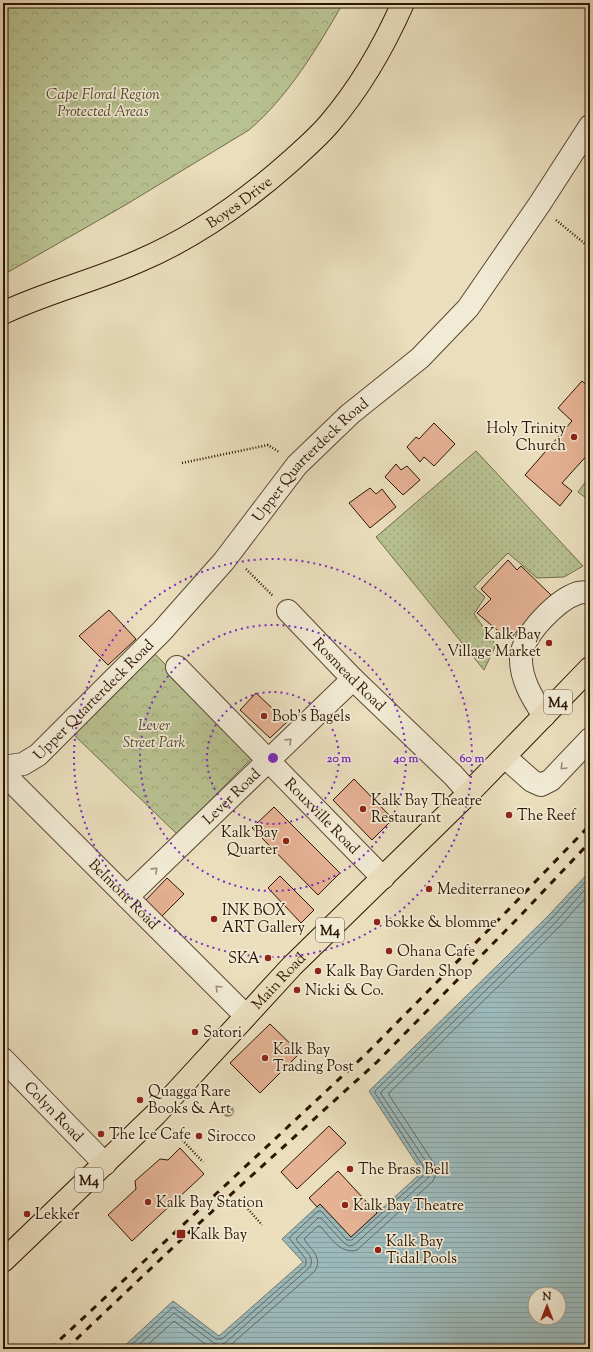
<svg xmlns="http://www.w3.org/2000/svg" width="593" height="1352" font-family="'Sorts Mill Goudy',serif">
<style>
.cemetery{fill:url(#cemetery-stones);stroke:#726b4a}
.park{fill:url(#park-crowns);stroke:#726b4a}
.garden{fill:url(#garden-dots);stroke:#726b4a}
.water{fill:url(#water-rules);stroke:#707871;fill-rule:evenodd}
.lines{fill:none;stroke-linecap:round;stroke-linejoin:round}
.shore{stroke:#64685f;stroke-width:1}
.building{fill:#e5b294;stroke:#2d1503}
.minor-casing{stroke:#5c4732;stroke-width:24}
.major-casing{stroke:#2d1503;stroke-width:24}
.path{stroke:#2d1503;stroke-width:2.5;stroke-dasharray:1 2;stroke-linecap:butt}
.minor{stroke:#f1ead4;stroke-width:22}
.major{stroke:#eadebd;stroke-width:22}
.rail{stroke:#2d1503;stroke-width:3;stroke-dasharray:7 7;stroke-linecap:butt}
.tree{fill:#998c6e}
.oneway{stroke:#998a76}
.ring{fill:none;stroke:#7b2cbf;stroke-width:2;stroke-dasharray:2 4}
.poi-dot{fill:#8f2418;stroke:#f1ead4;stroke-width:1.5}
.labels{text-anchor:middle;stroke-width:3.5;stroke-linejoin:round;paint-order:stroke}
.shield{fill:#f1ead4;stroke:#685542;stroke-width:1}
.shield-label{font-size:14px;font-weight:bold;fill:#2d1503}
.park-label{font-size:15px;font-style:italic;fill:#57492d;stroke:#f1ead4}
.street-label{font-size:15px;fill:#2d1503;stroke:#f1ead4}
.poi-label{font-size:15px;fill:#2d1503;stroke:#f1ead4;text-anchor:start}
.centre{fill:#7b2cbf;stroke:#f1ead4;stroke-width:2}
.ring-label{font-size:12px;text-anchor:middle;font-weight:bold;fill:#7b2cbf;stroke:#f1ead4;stroke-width:3.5;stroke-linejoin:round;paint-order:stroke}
</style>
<defs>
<pattern id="cemetery-stones" width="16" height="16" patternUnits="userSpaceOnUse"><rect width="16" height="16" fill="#b8c190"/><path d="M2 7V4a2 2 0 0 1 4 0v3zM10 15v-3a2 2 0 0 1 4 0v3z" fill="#9ea57b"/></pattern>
<pattern id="park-crowns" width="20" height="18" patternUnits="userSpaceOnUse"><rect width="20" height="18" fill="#b8c190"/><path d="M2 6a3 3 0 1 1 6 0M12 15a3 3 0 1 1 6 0" fill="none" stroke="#9ea57b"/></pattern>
<pattern id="garden-dots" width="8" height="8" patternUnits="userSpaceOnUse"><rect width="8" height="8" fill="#b8c190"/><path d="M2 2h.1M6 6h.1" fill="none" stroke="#9ea57b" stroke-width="1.8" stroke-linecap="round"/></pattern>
<pattern id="water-rules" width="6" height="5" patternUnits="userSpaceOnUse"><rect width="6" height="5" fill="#9cbabb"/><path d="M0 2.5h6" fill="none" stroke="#879f9f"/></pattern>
</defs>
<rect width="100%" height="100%" fill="#eadebd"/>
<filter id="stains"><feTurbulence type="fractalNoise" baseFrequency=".005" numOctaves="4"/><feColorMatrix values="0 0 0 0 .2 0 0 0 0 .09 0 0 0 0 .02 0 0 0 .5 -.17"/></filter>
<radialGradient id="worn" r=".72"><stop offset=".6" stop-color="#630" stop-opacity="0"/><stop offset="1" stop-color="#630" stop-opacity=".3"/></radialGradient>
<polygon class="cemetery" points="590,476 590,501 578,492"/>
<g class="park">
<path d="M3 3H343C318 47 288 97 249 130L127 204 3 275Z"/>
<polygon points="154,653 255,755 177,834 74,735"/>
</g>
<polygon class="garden" points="476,451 583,566 564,577 537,578 508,553 474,587 485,597 474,614 496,645 484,670 376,537"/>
<path class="water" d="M590 871V1349H121L173 1301 219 1336 303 1262 282 1239 320 1204 351 1237 422 1172 369 1091 548 916ZM535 1294H559V1318H535Z"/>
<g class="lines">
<g class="shore">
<polyline points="127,1349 173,1307 216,1339 222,1339 306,1265 306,1259 289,1238 318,1211 321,1211 347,1240 352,1240 424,1175 425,1172 425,1169 375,1093 375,1091 551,919 590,877"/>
<path d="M134 1349 174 1313 214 1343 219 1345 225 1343 310 1267C316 1255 301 1248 296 1239L318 1218H321L344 1243 349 1246 354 1245 428 1178 430 1173 429 1166 381 1094V1092L555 923 590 884"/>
<polyline points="143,1349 174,1321 212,1349"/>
<path d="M226 1349 315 1271C323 1257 311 1250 304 1239L318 1226H320C330 1237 341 1255 357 1250L433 1181 436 1174 435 1165 389 1095V1093L559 927 590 893"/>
</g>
</g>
<g class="building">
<polygon points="582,381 590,388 590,452 562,483 572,491 560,506 525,475 572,421 558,408"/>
<polygon points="434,423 455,444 434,466 424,457 420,462 407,447 416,437 419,439"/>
<polygon points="396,464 401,470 407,466 420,480 403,495 385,477"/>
<polygon points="370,488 376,494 382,489 396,507 370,528 349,503"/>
<polygon points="508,560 517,570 521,566 551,595 509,640 477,613 491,599 481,589"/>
<polygon points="109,610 136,639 108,665 79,636"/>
<polygon points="256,693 287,722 270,738 240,710"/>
<polygon points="354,779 393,819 372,840 333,800"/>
<polygon points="274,807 340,873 318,895 252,828"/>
<polygon points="280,876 314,910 301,923 268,888"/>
<polygon points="167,878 184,894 161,917 145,901"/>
<polygon points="270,1024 300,1053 260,1093 230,1063"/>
<polygon points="329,1126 346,1143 297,1189 281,1172"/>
<polygon points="180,1148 204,1174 132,1241 108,1215 136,1189 135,1181 160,1159 168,1160"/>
<polygon points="338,1171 377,1213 351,1237 320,1204 317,1207 309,1198"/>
</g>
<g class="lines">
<g class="minor-casing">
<g id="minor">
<path id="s1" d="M288 611 353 679 453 775 469 793"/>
<path id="s2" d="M177 667 383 878"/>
<path d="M544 716C533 699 520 679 521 657 523 634 557 600 578 593 581 592 586 592 590 592"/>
<polyline points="505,757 532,781 541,785 551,780 590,739"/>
<path id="s3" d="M3 767 23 764 38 755 162 631 224 561 297 465 350 414 420 358 468 308 539 205 590 126"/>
<path id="s4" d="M3 773 245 1015"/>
<path id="s5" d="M127 897 353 679"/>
<path id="s6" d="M3 1059 105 1164"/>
</g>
</g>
<g class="major-casing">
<g id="major">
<path id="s7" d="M3 313C47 292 94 281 139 261 196 237 246 201 292 160 305 148 318 137 329 124 360 88 384 46 403 3"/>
<path id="s8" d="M3 1261 156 1114 292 966 469 793 590 668"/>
</g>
</g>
<g class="path">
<polyline points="556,220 590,248"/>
<polyline points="182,463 268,445 279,452"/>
<polyline points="246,569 273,596"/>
<polyline points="172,1129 203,1162"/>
<polyline points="248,1209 262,1225"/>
</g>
<use href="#minor" class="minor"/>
<use href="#major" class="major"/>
<g class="rail">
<polyline points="50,1349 367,1053 511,907 590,825"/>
<polyline points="66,1349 184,1237 377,1062 520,916 590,842"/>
</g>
</g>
<circle class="tree" cx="228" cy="1111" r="6"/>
<defs><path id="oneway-chevron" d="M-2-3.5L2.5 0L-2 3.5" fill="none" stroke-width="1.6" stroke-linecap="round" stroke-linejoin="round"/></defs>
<g class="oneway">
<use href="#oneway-chevron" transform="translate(289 741) rotate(-44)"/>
<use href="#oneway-chevron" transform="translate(563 767) rotate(134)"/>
<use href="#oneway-chevron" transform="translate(155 870) rotate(-44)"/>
<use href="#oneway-chevron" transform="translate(218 988) rotate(-135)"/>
</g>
<g class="ring">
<circle cx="273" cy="758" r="66"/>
<circle cx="273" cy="758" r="133"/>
<circle cx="273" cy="758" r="199"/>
</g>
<g class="poi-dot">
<circle cx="574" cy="437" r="4"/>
<circle cx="549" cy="643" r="4"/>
<circle cx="264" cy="716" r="4"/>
<circle cx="363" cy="809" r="4"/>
<circle cx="509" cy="815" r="4"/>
<circle cx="286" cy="841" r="4"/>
<circle cx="429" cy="889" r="4"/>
<circle cx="214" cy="919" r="4"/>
<circle cx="377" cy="922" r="4"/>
<circle cx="389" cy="951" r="4"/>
<circle cx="268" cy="958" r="4"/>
<circle cx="318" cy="971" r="4"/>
<circle cx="297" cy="990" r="4"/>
<circle cx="195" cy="1032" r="4"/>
<circle cx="265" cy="1058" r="4"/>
<circle cx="140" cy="1100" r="4"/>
<circle cx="101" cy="1134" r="4"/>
<circle cx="199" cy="1136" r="4"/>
<circle cx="350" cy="1169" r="4"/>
<circle cx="148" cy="1202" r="4"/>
<circle cx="345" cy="1205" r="4"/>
<circle cx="27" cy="1214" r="4"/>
<rect x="176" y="1229" width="10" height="10" rx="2"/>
<circle cx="378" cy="1250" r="4"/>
</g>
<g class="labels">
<g class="shield">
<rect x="544" y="690" width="28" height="24" rx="3"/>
<rect x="316" y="918" width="28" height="24" rx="3"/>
<rect x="75" y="1168" width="28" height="24" rx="3"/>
</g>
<g class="shield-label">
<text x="558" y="707">M4</text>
<text x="330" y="935">M4</text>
<text x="89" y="1185">M4</text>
</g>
<g class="park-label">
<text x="103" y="99">Cape Floral Region<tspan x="103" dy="17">Protected Areas</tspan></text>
<text x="154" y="730">Lever<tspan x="154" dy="17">Street Park</tspan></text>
</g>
<g class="street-label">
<text dy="5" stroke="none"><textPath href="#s7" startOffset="262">Boyes Drive</textPath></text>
<text dy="5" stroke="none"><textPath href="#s3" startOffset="440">Upper Quarterdeck Road</textPath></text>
<text dy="5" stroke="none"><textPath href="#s1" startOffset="88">Rosmead Road</textPath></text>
<text dy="5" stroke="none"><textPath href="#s3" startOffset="116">Upper Quarterdeck Road</textPath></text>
<text dy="5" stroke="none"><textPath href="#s5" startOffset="145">Lever Road</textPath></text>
<text dy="5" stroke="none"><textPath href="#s2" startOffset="208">Rouxville Road</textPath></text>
<text dy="5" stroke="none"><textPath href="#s4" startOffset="171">Belmont Road</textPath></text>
<text dy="5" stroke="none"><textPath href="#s8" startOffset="393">Main Road</textPath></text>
<text dy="5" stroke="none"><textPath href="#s6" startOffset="73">Colyn Road</textPath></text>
</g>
<g class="poi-label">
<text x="566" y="433" text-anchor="end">Holy Trinity<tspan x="566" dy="17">Church</tspan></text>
<text x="541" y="639" text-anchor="end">Kalk Bay<tspan x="541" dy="17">Village Market</tspan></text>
<text x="272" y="721">Bob's Bagels</text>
<text x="371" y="805">Kalk Bay Theatre<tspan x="371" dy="17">Restaurant</tspan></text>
<text x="517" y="820">The Reef</text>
<text x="278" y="837" text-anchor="end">Kalk Bay<tspan x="278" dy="17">Quarter</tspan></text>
<text x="437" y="894">Mediterraneo</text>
<text x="222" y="915">INK BOX<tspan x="222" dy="17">ART Gallery</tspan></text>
<text x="385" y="927">bokke &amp; blomme</text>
<text x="397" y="956">Ohana Cafe</text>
<text x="260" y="963" text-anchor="end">SKA</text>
<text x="326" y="976">Kalk Bay Garden Shop</text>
<text x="305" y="995">Nicki &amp; Co.</text>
<text x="203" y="1037">Satori</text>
<text x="273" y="1054">Kalk Bay<tspan x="273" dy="17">Trading Post</tspan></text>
<text x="148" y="1096">Quagga Rare<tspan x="148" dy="17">Books &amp; Art</tspan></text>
<text x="109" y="1139">The Ice Cafe</text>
<text x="207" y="1141">Sirocco</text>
<text x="358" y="1174">The Brass Bell</text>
<text x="156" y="1207">Kalk Bay Station</text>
<text x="353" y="1210">Kalk Bay Theatre</text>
<text x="35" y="1219">Lekker</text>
<text x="190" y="1239">Kalk Bay</text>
<text x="386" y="1246">Kalk Bay<tspan x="386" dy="17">Tidal Pools</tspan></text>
</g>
</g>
<circle cx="273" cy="758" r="6" class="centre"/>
<g class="ring-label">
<text x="339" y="762">20 m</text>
<text x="406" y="762">40 m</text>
<text x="472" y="762">60 m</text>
</g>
<rect width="593" height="1352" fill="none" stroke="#eadebd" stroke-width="16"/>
<rect x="4" y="4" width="585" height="1344" fill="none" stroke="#2d1503" stroke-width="2"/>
<rect x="8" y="8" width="577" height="1336" fill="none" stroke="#2d1503"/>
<g transform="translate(547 1306)"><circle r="19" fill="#f1ead4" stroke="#a39580"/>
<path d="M0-3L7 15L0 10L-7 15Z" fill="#8f2418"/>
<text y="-6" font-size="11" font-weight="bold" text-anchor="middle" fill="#2d1503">N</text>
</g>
<rect width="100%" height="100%" filter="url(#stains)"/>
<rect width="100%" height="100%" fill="url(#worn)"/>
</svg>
